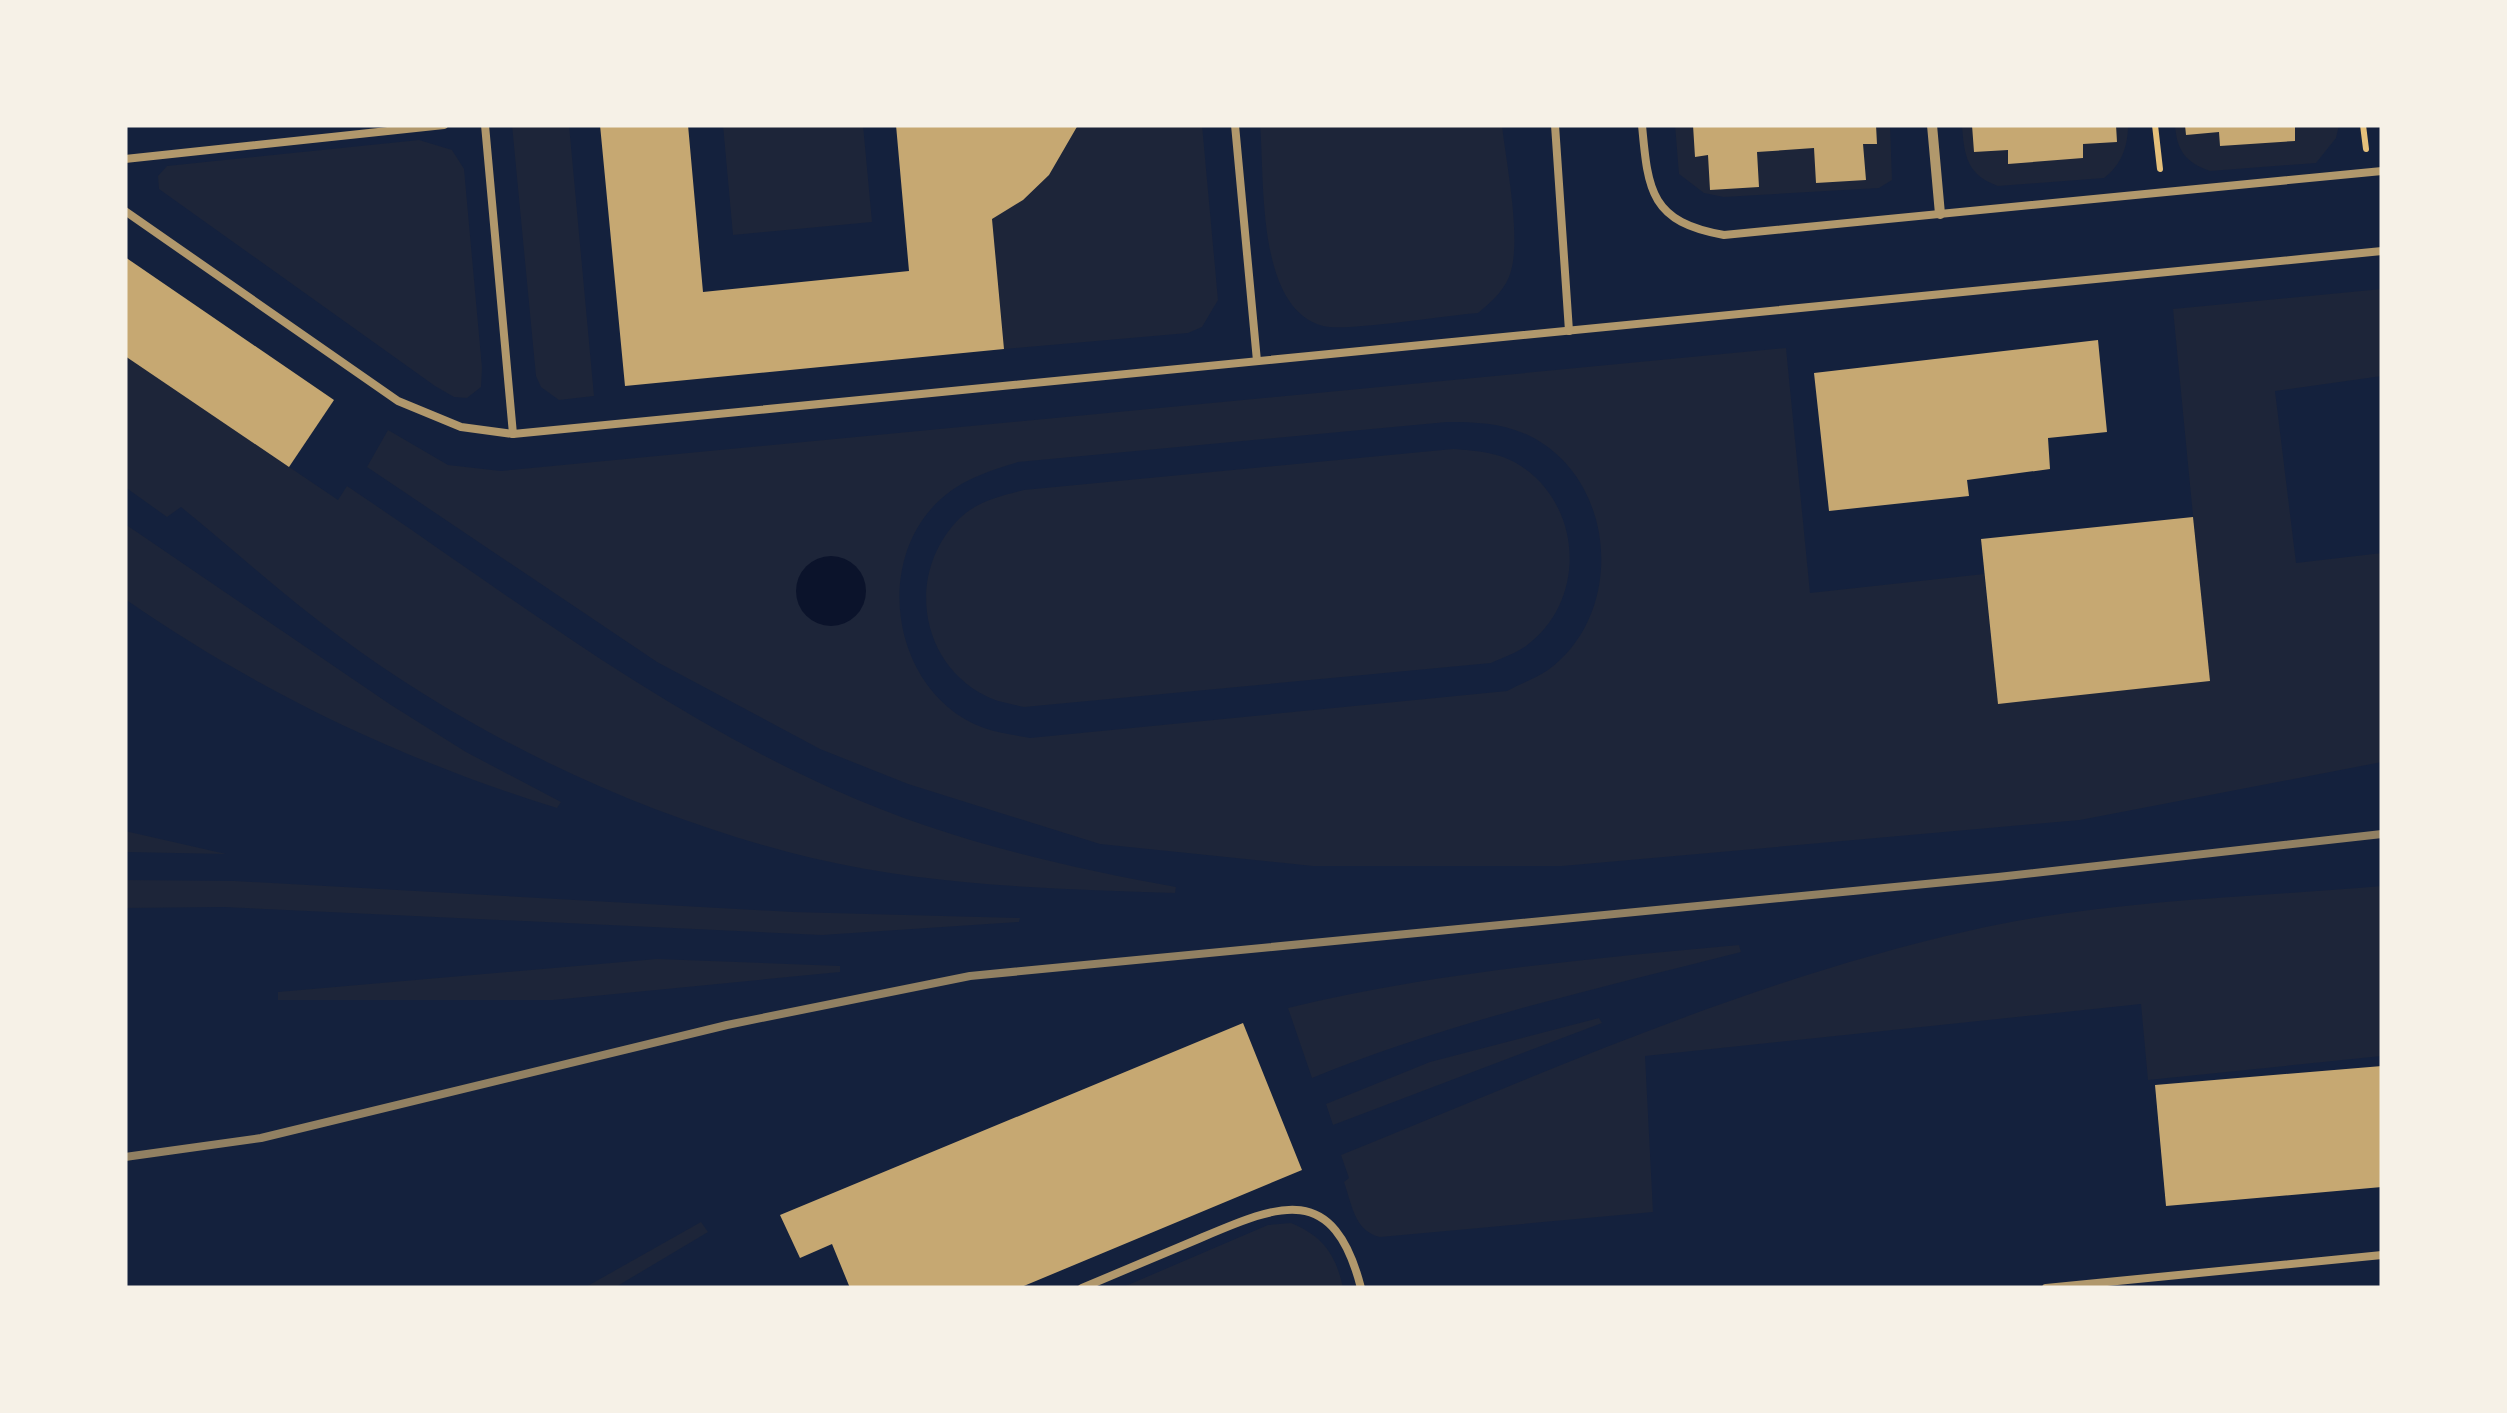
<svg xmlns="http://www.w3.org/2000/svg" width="2507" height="1413" font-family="Arial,sans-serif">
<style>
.green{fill:#1d2539;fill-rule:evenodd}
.water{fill:#0b132b}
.building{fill:#c6a872}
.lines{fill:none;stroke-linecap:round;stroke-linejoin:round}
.path{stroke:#e5c07b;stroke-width:6}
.service{stroke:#b1986c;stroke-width:8}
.minor{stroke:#b1986c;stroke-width:10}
.rail{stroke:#918062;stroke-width:8}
</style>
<rect width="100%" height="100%" fill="#14213d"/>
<g class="green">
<polygon points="512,125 569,125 594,396 559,400 541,387 536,376"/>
<polygon points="723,125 863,125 872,222 733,235"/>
<polygon points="1078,125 1202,125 1218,300 1202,327 1188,333 1004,349 992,219 1049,175"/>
<path d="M1260 125H1502C1506 163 1523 243 1509 277 1502 293 1491 302 1478 313 1448 315 1346 332 1323 326 1256 308 1265 182 1260 125Z"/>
<polygon points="1675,125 1890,125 1892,180 1879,188 1724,197 1704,193 1679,174"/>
<path d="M1962 125H2128C2128 147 2121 165 2104 178L1998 186C1967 175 1964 156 1962 125Z"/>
<path d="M2175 125H2339L2336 138 2316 163 2210 171C2185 162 2177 151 2175 125Z"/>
<polygon points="419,140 452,150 464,169 482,368 481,387 467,398 454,397 435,386 159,189 158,176 167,166"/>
<path d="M2382 289V376L2275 391 2296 563 2382 553V762L2080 820 1562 866H1313L1100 844 908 784 820 749 657 662 367 467 388 430 448 465 501 471 1786 348 1810 593 1984 574 1998 703 2209 681 2173 309ZM1447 422C1476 422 1503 423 1530 436 1617 480 1626 613 1548 670 1536 678 1520 684 1507 691L1030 738C1015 735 998 733 984 728 893 695 870 561 942 498 965 478 990 471 1018 462Z"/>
<path d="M125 356 338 500 347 486C505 592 660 712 835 790 944 839 1059 866 1176 887L1175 893C1054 889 930 886 812 858 646 818 477 739 340 637 285 597 234 550 181 507L167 517 125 487Z"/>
<path d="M1453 449C1477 451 1500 452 1521 466 1583 507 1587 601 1526 646 1516 653 1502 658 1491 663L1024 707C1012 704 997 702 986 696 918 662 906 571 960 518 978 501 1001 496 1024 490Z"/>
<path d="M125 524 391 705 466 752 561 802 557 808C402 760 259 692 125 599Z"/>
<polygon points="125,831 226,854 125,852"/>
<polygon points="125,880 235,881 793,912 1020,918 1019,922 822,935 224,907 125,908"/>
<path d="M2382 886V1056L2148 1080 2141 1004 1645 1056 1653 1212 1380 1237C1354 1231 1352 1204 1344 1182L1349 1178 1341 1155C1546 1072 1751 980 1968 931 2102 900 2245 898 2382 886Z"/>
<path d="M1739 945 1741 952C1596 989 1451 1021 1312 1078L1288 1008C1437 972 1587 959 1739 945Z"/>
<polygon points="657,959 840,966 840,972 553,1000 278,1000 278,992"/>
<polygon points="1599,1018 1602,1023 1333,1125 1326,1104 1430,1062"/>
<polygon points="701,1222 708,1232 614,1288 584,1288"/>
<path d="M1291 1223C1323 1236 1336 1255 1343 1288H1121L1268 1225Z"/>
</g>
<circle class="water" cx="831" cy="591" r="35"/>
<g class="building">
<polygon points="600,125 688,125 703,292 909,271 896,125 1078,125 1049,175 1023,200 992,219 1004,349 625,386"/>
<polygon points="1693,125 1876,125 1877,144 1863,144 1866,180 1816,183 1814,148 1757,152 1759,187 1710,190 1708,155 1695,157"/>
<polygon points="1972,125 2116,125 2117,142 2083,144 2083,158 2008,164 2008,150 1974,152"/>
<polygon points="2185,125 2295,125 2295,141 2220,146 2219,132 2186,135"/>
<polygon points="125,257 334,400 289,467 125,356"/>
<polygon points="2098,340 2107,432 2048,438 2050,469 1967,480 1969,496 1829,511 1814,373"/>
<polygon points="2193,517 2210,681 1998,704 1981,539"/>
<polygon points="1243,1023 1302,1170 1019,1288 850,1288 832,1244 800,1258 780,1215"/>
<polygon points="2382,1066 2382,1187 2166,1206 2155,1085"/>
</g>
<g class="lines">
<g class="path">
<polyline points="2155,125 2160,169"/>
<polyline points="2363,125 2366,149"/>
</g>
<g class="service">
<polyline points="485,125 513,434"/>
<polyline points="1235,125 1257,361"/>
<polyline points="1555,125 1569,331"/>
<path d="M1642 125C1648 192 1651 222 1724 235L2382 171"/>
<polyline points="125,159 444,125"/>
<polyline points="125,211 398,401 461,427 513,434 2382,251"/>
<path d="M1082 1288C1120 1272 1158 1256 1196 1240 1276 1206 1333 1178 1361 1288"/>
<polyline points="2046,1288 2382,1255"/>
</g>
<polyline class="minor" points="1932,125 1940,214"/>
<polyline class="rail" points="125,1157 261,1138 727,1025 970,976 1998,877 2382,834"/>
</g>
<rect width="2507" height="1413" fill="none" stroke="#f6f1e7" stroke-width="255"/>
</svg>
